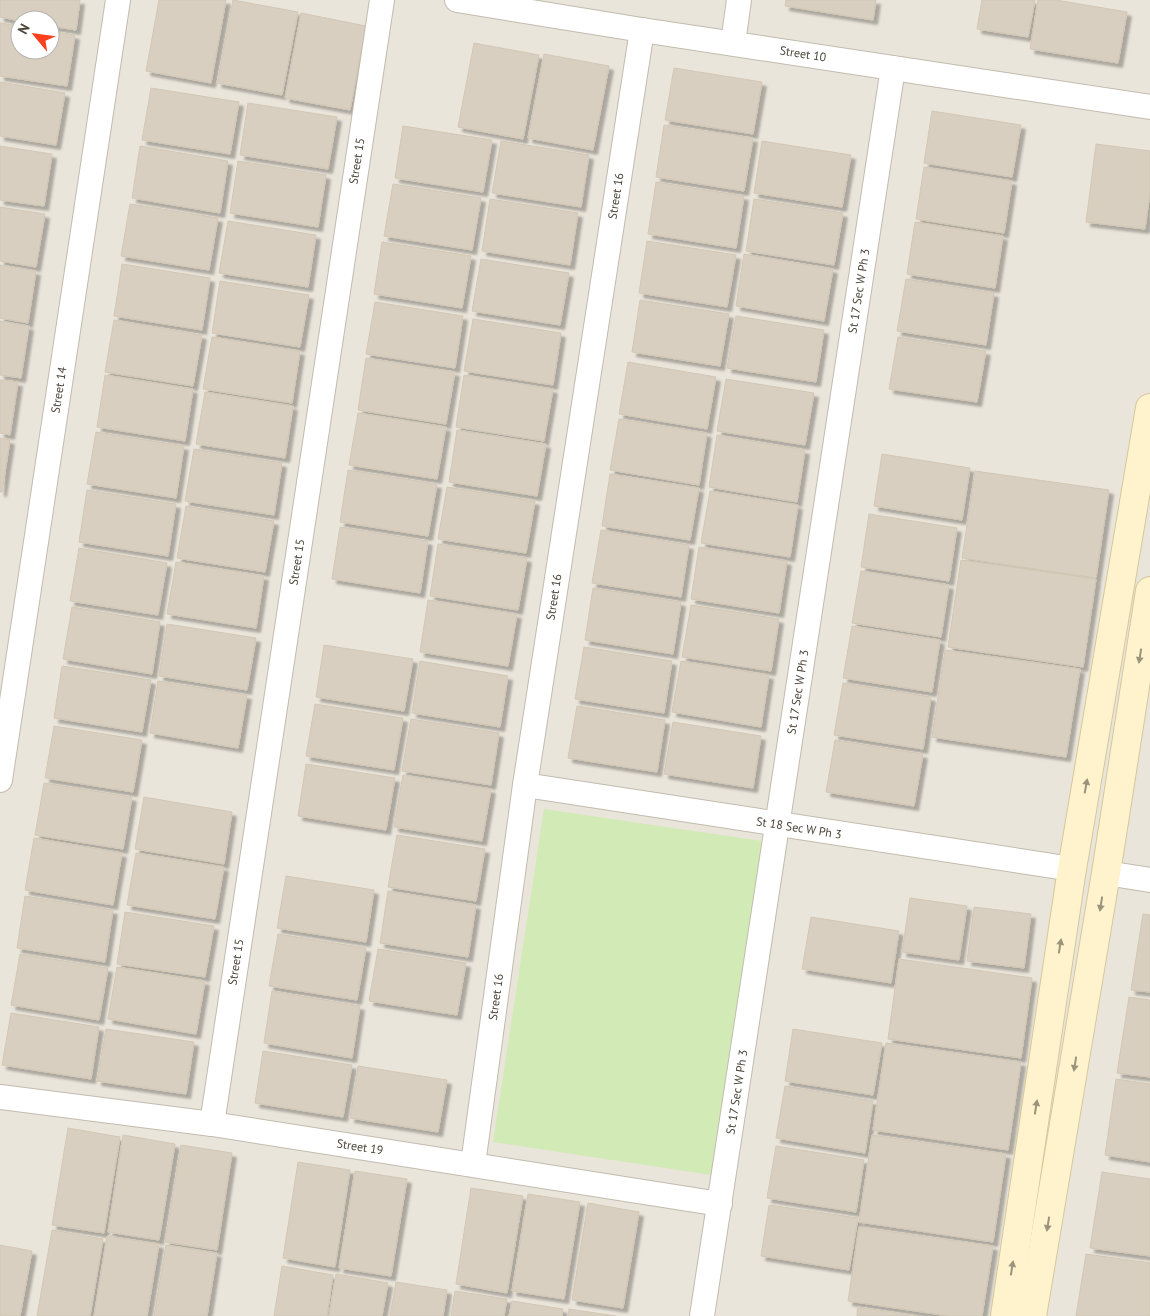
<svg xmlns="http://www.w3.org/2000/svg" width="1150" height="1316" font-family="'PT Sans',sans-serif">
<style>
.residential{fill:#eae5da;fill-rule:evenodd}
.green{fill:#d2eab5}
.building{fill:#d8cfc1;stroke:#d3c7b4;filter:url(#shadow)}
.lines{fill:none;stroke-linecap:round;stroke-linejoin:round}
.minor-casing{stroke:#c2bbae;stroke-width:26}
.secondary-casing{stroke:#d6c79b;stroke-width:30}
.minor{stroke:#fff;stroke-width:24}
.secondary{stroke:#fff3cd;stroke-width:28}
.oneway{fill:#9c937c}
.labels{text-anchor:middle;stroke-width:5;stroke-linejoin:round;paint-order:stroke}
.street-label{font-size:12px;fill:#4b4439;stroke:#fff}
</style>
<defs>
<filter id="shadow"><feDropShadow dx="4.5" dy="4.5" stdDeviation="1" flood-color="#0004"/></filter>
</defs>
<rect width="100%" height="100%" fill="#f6f3ec"/>
<path class="residential" d="M0 0H1150V1316H0ZM20 20H50V50H20Z"/>
<polygon class="green" points="544,809 762,841 711,1175 493,1142"/>
<g class="building">
<polygon points="0,0 80,0 76,30 50,26 50,20 20,21 0,17"/>
<polygon points="159,0 226,0 211,83 146,71"/>
<polygon points="233,0 298,12 282,95 217,83"/>
<polygon points="786,0 876,0 873,20 785,6"/>
<polygon points="982,0 1035,0 1028,37 977,29"/>
<polygon points="1038,0 1056,0 1127,12 1118,63 1030,49"/>
<polygon points="301,13 366,26 350,110 285,98"/>
<polygon points="0,23 20,26 20,50 50,50 50,31 75,35 67,86 0,76"/>
<polygon points="474,43 539,55 523,139 458,127"/>
<polygon points="544,54 609,66 593,150 528,138"/>
<polygon points="674,68 762,82 753,134 665,120"/>
<polygon points="0,82 65,93 56,145 0,136"/>
<polygon points="151,88 239,102 230,154 142,140"/>
<polygon points="248,103 337,117 328,169 240,155"/>
<polygon points="932,111 1021,125 1012,177 924,163"/>
<polygon points="664,125 753,138 744,191 656,177"/>
<polygon points="403,126 492,140 483,192 395,178"/>
<polygon points="501,141 589,155 581,207 492,193"/>
<polygon points="762,141 851,155 842,207 754,193"/>
<polygon points="1096,144 1150,151 1150,192 1145,229 1086,222"/>
<polygon points="0,146 52,154 44,206 0,200"/>
<polygon points="140,146 228,161 220,213 132,198"/>
<polygon points="238,161 326,175 318,227 230,213"/>
<polygon points="924,167 1012,181 1004,233 916,219"/>
<polygon points="656,182 744,196 736,248 648,234"/>
<polygon points="393,184 481,198 472,250 384,236"/>
<polygon points="490,199 578,213 570,265 482,251"/>
<polygon points="754,199 843,213 834,265 746,251"/>
<polygon points="130,204 218,218 209,270 121,256"/>
<polygon points="0,207 45,214 36,267 0,261"/>
<polygon points="228,221 316,235 308,287 219,273"/>
<polygon points="915,222 1003,236 995,288 907,274"/>
<polygon points="647,241 736,255 727,307 639,293"/>
<polygon points="382,242 471,256 462,308 374,294"/>
<polygon points="744,254 833,269 824,321 736,306"/>
<polygon points="481,259 569,273 560,325 472,311"/>
<polygon points="122,264 210,278 202,330 114,316"/>
<polygon points="0,265 36,271 28,323 0,318"/>
<polygon points="906,279 994,293 986,345 897,331"/>
<polygon points="220,281 309,295 300,347 212,333"/>
<polygon points="640,300 729,314 720,366 632,352"/>
<polygon points="375,302 463,316 455,368 366,354"/>
<polygon points="736,316 824,330 816,382 727,368"/>
<polygon points="473,319 561,333 553,385 464,371"/>
<polygon points="114,320 202,335 193,386 105,372"/>
<polygon points="0,321 29,326 21,378 0,375"/>
<polygon points="212,337 300,351 292,403 203,389"/>
<polygon points="898,337 986,351 977,402 889,389"/>
<polygon points="366,358 455,372 446,424 358,410"/>
<polygon points="628,362 716,377 707,429 619,414"/>
<polygon points="105,375 193,389 185,441 97,427"/>
<polygon points="464,375 553,389 544,441 456,427"/>
<polygon points="726,379 814,393 805,445 717,431"/>
<polygon points="0,380 18,382 10,435 0,433"/>
<polygon points="205,392 293,406 285,458 196,444"/>
<polygon points="358,413 446,427 437,479 349,465"/>
<polygon points="619,419 707,433 699,485 610,470"/>
<polygon points="457,430 546,444 537,496 449,482"/>
<polygon points="96,432 184,446 176,498 87,484"/>
<polygon points="717,435 805,450 797,502 709,487"/>
<polygon points="0,438 10,440 2,492 0,492"/>
<polygon points="194,449 282,463 274,515 185,501"/>
<polygon points="882,454 970,468 962,520 874,506"/>
<polygon points="348,470 437,484 428,536 340,522"/>
<polygon points="975,471 1109,490 1096,578 962,558"/>
<polygon points="610,474 699,488 690,540 602,526"/>
<polygon points="447,487 535,501 526,553 438,539"/>
<polygon points="87,490 176,504 168,556 79,542"/>
<polygon points="710,491 798,505 790,557 701,543"/>
<polygon points="186,506 274,521 265,572 177,558"/>
<polygon points="869,514 957,528 949,581 861,567"/>
<polygon points="340,527 428,541 420,593 332,579"/>
<polygon points="601,530 689,545 681,597 592,583"/>
<polygon points="438,544 527,558 518,610 430,596"/>
<polygon points="699,547 787,561 779,613 691,599"/>
<polygon points="79,548 167,563 158,615 70,601"/>
<polygon points="961,560 1096,579 1083,667 948,647"/>
<polygon points="176,562 264,576 256,628 167,614"/>
<polygon points="861,571 949,585 941,637 852,623"/>
<polygon points="593,588 681,602 673,654 585,640"/>
<polygon points="428,600 517,614 508,666 420,652"/>
<polygon points="691,605 779,619 771,671 682,657"/>
<polygon points="72,607 160,622 152,674 63,659"/>
<polygon points="167,624 256,638 247,690 159,676"/>
<polygon points="852,626 940,640 932,692 843,678"/>
<polygon points="324,645 413,659 404,711 316,697"/>
<polygon points="584,647 672,661 664,713 575,699"/>
<polygon points="945,650 1080,669 1066,757 932,737"/>
<polygon points="420,661 508,676 500,727 412,713"/>
<polygon points="681,661 769,675 761,727 672,712"/>
<polygon points="62,666 151,680 142,732 54,718"/>
<polygon points="158,681 247,695 238,748 150,733"/>
<polygon points="843,683 931,697 923,749 834,735"/>
<polygon points="315,704 403,718 394,770 306,756"/>
<polygon points="577,706 665,720 657,772 568,758"/>
<polygon points="411,719 499,733 491,785 402,771"/>
<polygon points="673,722 761,736 753,788 664,774"/>
<polygon points="54,726 142,740 133,792 45,778"/>
<polygon points="835,740 923,754 914,806 826,792"/>
<polygon points="306,764 395,778 386,830 298,816"/>
<polygon points="403,775 491,789 482,841 394,827"/>
<polygon points="44,783 132,797 123,849 35,835"/>
<polygon points="144,797 232,812 224,864 135,849"/>
<polygon points="397,835 485,849 476,901 388,887"/>
<polygon points="34,838 122,853 113,905 25,890"/>
<polygon points="136,853 224,867 215,919 127,905"/>
<polygon points="286,876 374,890 366,942 277,928"/>
<polygon points="388,891 476,905 468,957 380,943"/>
<polygon points="25,896 113,910 105,962 17,948"/>
<polygon points="910,898 967,906 959,960 902,952"/>
<polygon points="974,907 1031,914 1024,968 967,961"/>
<polygon points="125,912 214,926 205,977 117,964"/>
<polygon points="1143,914 1150,915 1150,992 1131,990"/>
<polygon points="811,917 899,931 891,983 802,969"/>
<polygon points="278,934 366,948 357,1000 269,986"/>
<polygon points="378,949 466,963 457,1015 369,1001"/>
<polygon points="20,954 108,968 99,1020 11,1005"/>
<polygon points="899,959 1032,978 1021,1058 888,1039"/>
<polygon points="117,967 205,981 196,1034 108,1019"/>
<polygon points="272,991 360,1006 352,1058 264,1043"/>
<polygon points="1129,997 1150,1000 1150,1077 1117,1073"/>
<polygon points="11,1013 99,1027 91,1079 2,1065"/>
<polygon points="106,1029 194,1042 186,1094 97,1081"/>
<polygon points="793,1029 882,1043 873,1095 785,1081"/>
<polygon points="886,1043 1021,1062 1008,1150 873,1130"/>
<polygon points="263,1051 352,1065 343,1117 255,1103"/>
<polygon points="358,1066 447,1080 438,1132 350,1118"/>
<polygon points="1116,1079 1150,1084 1150,1162 1105,1155"/>
<polygon points="785,1086 873,1101 865,1153 776,1138"/>
<polygon points="68,1128 120,1137 104,1233 52,1225"/>
<polygon points="123,1135 175,1144 159,1240 108,1232"/>
<polygon points="872,1135 1006,1154 993,1242 859,1222"/>
<polygon points="181,1145 232,1153 217,1250 165,1242"/>
<polygon points="776,1146 864,1160 856,1212 767,1198"/>
<polygon points="298,1162 350,1170 335,1267 283,1258"/>
<polygon points="355,1171 407,1179 391,1276 339,1268"/>
<polygon points="1102,1172 1150,1179 1150,1256 1090,1248"/>
<polygon points="471,1188 523,1196 507,1293 456,1284"/>
<polygon points="528,1194 580,1202 564,1299 512,1291"/>
<polygon points="588,1203 639,1212 623,1308 572,1300"/>
<polygon points="769,1205 858,1218 849,1270 761,1256"/>
<polygon points="859,1227 993,1246 982,1316 949,1316 848,1301"/>
<polygon points="52,1230 103,1239 90,1316 37,1316"/>
<polygon points="107,1236 159,1244 147,1316 94,1316"/>
<polygon points="0,1245 32,1251 20,1316 0,1316"/>
<polygon points="166,1245 217,1253 207,1316 154,1316"/>
<polygon points="1086,1254 1150,1263 1150,1316 1076,1316"/>
<polygon points="282,1266 333,1275 327,1316 274,1316"/>
<polygon points="336,1274 388,1283 382,1316 329,1316"/>
<polygon points="396,1282 447,1290 443,1316 390,1316"/>
<polygon points="455,1291 507,1299 504,1316 451,1316"/>
<polygon points="512,1301 563,1309 562,1316 509,1316"/>
<polygon points="858,1307 917,1316 857,1316"/>
<polygon points="569,1309 616,1316 568,1316"/>
</g>
<g class="lines">
<g class="minor-casing">
<g id="minor">
<polyline points="457,0 642,30 1150,107"/>
<polyline points="733,43 739,0"/>
<polyline points="0,780 118,0"/>
<polyline points="525,785 1072,869"/>
<polyline points="1106,873 1150,880"/>
<polyline points="0,1097 212,1124 720,1204"/>
<polyline points="212,1124 382,0"/>
<polyline points="473,1164 525,785 642,30"/>
<polyline points="702,1316 893,68"/>
</g>
</g>
<g class="secondary-casing">
<g id="secondary">
<polyline points="1005,1316 1072,869 1150,408"/>
<polyline points="1032,1316 1106,873 1150,591"/>
</g>
</g>
<use href="#minor" class="minor"/>
<use href="#secondary" class="secondary"/>
</g>
<defs><path id="oneway-solid" d="M-6-.8H1V-3.2L6.5 0L1 3.2V.8H-6Z" transform="scale(1.25)"/></defs>
<g class="oneway">
<use href="#oneway-solid" transform="translate(1140 656) rotate(99)"/>
<use href="#oneway-solid" transform="translate(1086 786) rotate(-80)"/>
<use href="#oneway-solid" transform="translate(1101 904) rotate(99)"/>
<use href="#oneway-solid" transform="translate(1060 946) rotate(-81)"/>
<use href="#oneway-solid" transform="translate(1075 1064) rotate(99)"/>
<use href="#oneway-solid" transform="translate(1036 1107) rotate(-81)"/>
<use href="#oneway-solid" transform="translate(1048 1224) rotate(99)"/>
<use href="#oneway-solid" transform="translate(1012 1268) rotate(-81)"/>
</g>
<g class="labels">
<g class="street-label">
<text transform="translate(803 54) rotate(9)" y="4">Street 10</text>
<text transform="translate(357 161) rotate(-81)" y="4">Street 15</text>
<text transform="translate(616 196) rotate(-81)" y="4">Street 16</text>
<text transform="translate(859 291) rotate(-81)" y="4">St 17 Sec W Ph 3</text>
<text transform="translate(59 390) rotate(-81)" y="4">Street 14</text>
<text transform="translate(297 562) rotate(-81)" y="4">Street 15</text>
<text transform="translate(554 597) rotate(-81)" y="4">Street 16</text>
<text transform="translate(798 692) rotate(-81)" y="4">St 17 Sec W Ph 3</text>
<text transform="translate(799 828) rotate(9)" y="4">St 18 Sec W Ph 3</text>
<text transform="translate(236 962) rotate(-81)" y="4">Street 15</text>
<text transform="translate(496 997) rotate(-82)" y="4">Street 16</text>
<text transform="translate(737 1092) rotate(-81)" y="4">St 17 Sec W Ph 3</text>
<text transform="translate(360 1147) rotate(9)" y="4">Street 19</text>
</g>
</g>
<g transform="translate(35 35) rotate(299)"><circle r="24" fill="#ffffff" stroke="#b7b4b0"/>
<path d="M0-4L9 19L0 12L-9 19Z" fill="#fc3f1d"/>
<text y="-8" font-size="14" font-weight="bold" text-anchor="middle" fill="#4b4439">N</text>
</g>
</svg>
